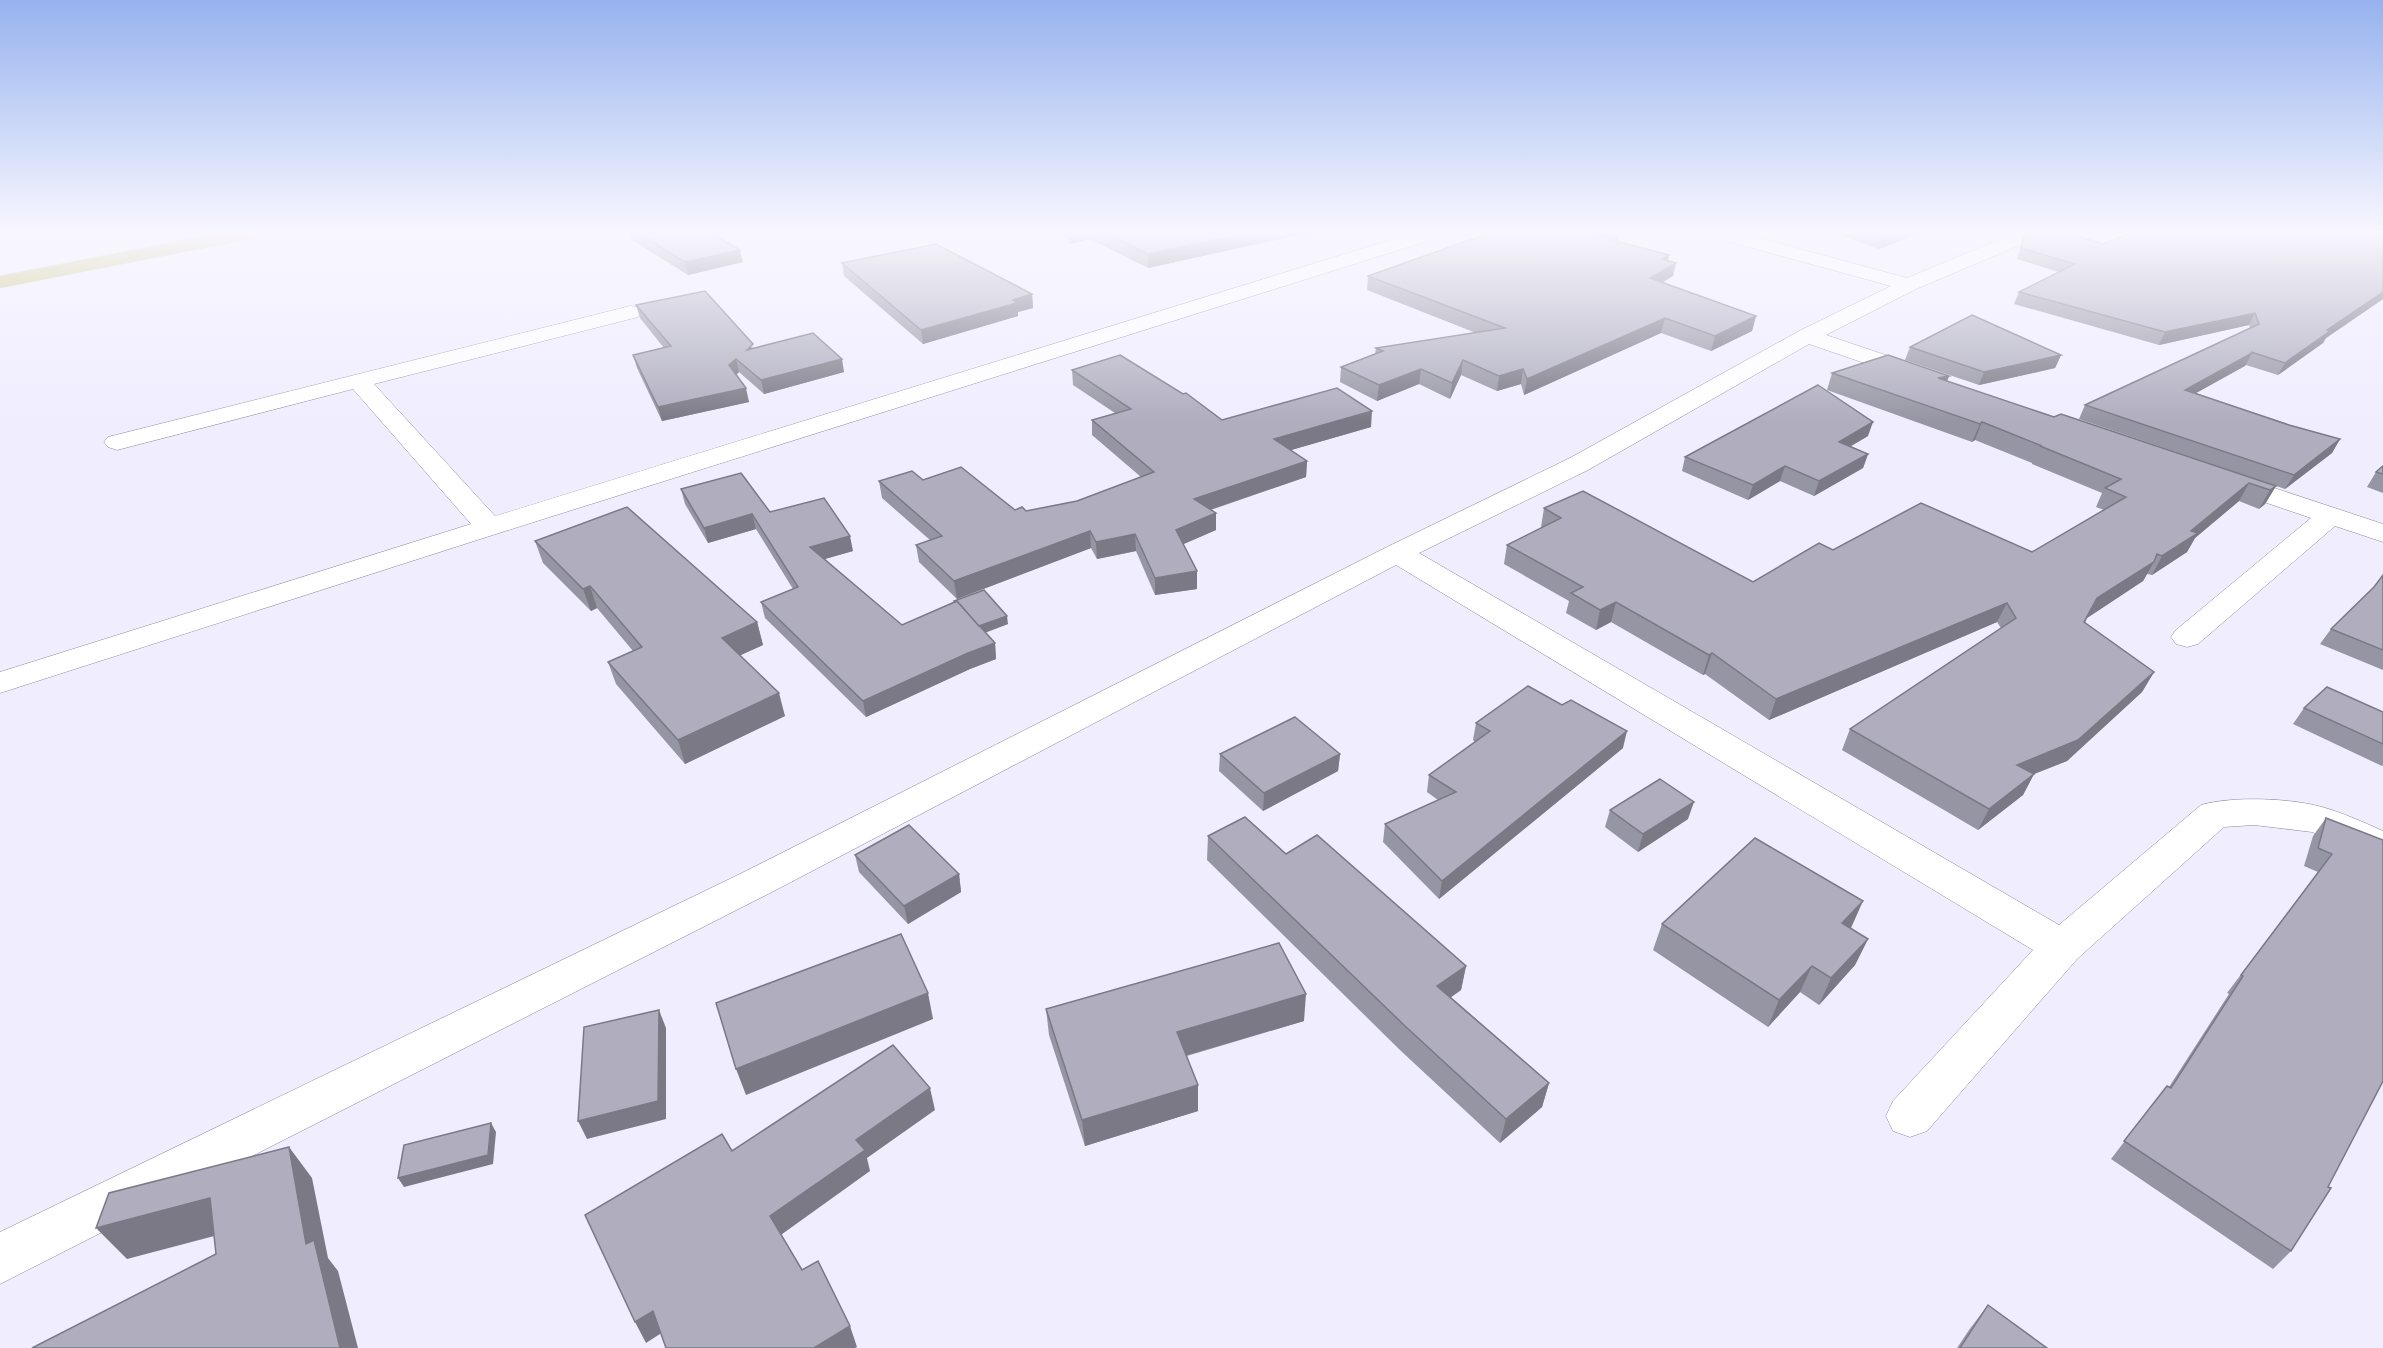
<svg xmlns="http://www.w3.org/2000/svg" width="2383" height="1348" font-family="Signika,sans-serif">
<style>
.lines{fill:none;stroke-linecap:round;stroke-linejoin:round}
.minor-casing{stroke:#8b8999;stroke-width:1}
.highway-casing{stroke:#d5d5d6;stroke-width:1}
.minor{fill:#fff;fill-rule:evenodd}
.highway{fill:#c5bc68;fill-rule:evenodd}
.wall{fill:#9695a3}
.shaded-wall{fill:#7a7985}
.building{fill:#afadbe;stroke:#7a7985;stroke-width:1.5}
</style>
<rect width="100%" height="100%" fill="#f0edff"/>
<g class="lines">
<g class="minor-casing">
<g id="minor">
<polygon points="1413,233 1442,233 1440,237 499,533 0,693 0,672 471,524 353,389 117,450 108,447 104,442 108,437 630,306 638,307 641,312 638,317 374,384 495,516"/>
<path d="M1710 233H1741L1907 278 2015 233H2041L2039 237 1916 289 1826 335 1927 369 1931 374 1927 379 1919 381 1911 379 1809 344 1588 470 1419 553 2059 925 2201 805C2232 796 2290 798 2322 807 2343 813 2363 822 2383 831V860L2312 832 2254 825 2224 827 2077 959 1927 1131 1910 1137 1893 1131 1886 1116 1893 1101 2033 950 1396 565 772 892 0 1284V1232L744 872 1387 547 1570 458 1799 331 1891 286 1712 237Z"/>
<polygon points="2229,473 2383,524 2383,542 2335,526 2198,644 2187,647 2176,644 2171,637 2176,630 2311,518 2220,487 2216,481 2220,475"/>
</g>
</g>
<g class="highway-casing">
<polygon id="highway" points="220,233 259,233 257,237 250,239 0,288 0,276"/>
</g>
<use href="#minor" class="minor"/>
<use href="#highway" class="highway"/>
</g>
<g class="wall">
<polygon points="630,233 711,233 743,262 688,275 632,240"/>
<polygon points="1062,233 1318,233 1307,236 1307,233 1148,268 1090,239 1070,244"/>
<polygon points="1833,233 1920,233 1879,249"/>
<polygon points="2383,233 2383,299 2326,338 2323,343 2278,375 2246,365 2196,393 2289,425 2340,439 2332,453 2285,489 2079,419 2085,405 2250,328 2249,325 2159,345 2014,304 2019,292 2059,272 2017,259 2024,236 2103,244"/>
<polygon points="1618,241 1669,255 1668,261 1673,276 1662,282 1756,316 1752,331 1711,351 1661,333 1524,395 1521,384 1497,391 1461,375 1450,399 1419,384 1377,401 1340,382 1341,367 1375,354 1376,348 1476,333 1367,290 1368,276"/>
<polygon points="842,263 1032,294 1033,308 1018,312 1018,316 923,344 844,276"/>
<polygon points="636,305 754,348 844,372 764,394 739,372 736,375 749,402 662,421 637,368 633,355 664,348 640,318"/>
<polygon points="1910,347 2061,355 2055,368 1979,385 1905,360"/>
<polygon points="1072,370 1222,420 1371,427 1291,450 1307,461 1306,477 1211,510 1216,513 1216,530 1183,544 1197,589 1155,595 1136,551 1097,559 1091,548 957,599 919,562 916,545 930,540 882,498 879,481 923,480 1015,510 1026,511 1077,501 1141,477 1092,435 1092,420 1115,413 1073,385"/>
<polygon points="1832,373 1949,376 1947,381 2054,417 2276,486 2265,504 2259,509 2239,501 2195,538 2187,552 2152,575 2147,574 2143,581 2087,618 2085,623 2154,672 2142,692 2067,761 2034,774 2023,795 1978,830 1842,750 1850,729 2001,628 1997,622 1769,720 1705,674 1703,675 1611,622 1596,630 1566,613 1569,601 1504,564 1507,545 1542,528 1541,527 1544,508 1753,582 1833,550 2032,552 2104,510 2096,507 2102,493 2032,464 2032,463 1975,440 1972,442 1827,390"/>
<polygon points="1868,436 1851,446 1868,454 1863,468 1814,496 1780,481 1748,500 1682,471 1685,457"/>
<polygon points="2383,466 2383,493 2367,487 2376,472"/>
<polygon points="681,489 770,512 853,551 825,559 902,625 954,603 954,601 1008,624 985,633 995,643 996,659 970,669 866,717 765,618 761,602 793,589 756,529 708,543 685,504"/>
<polygon points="535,541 757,622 763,645 740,655 785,716 685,764 616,684 608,662 633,651 597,608 591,611 543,563"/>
<polygon points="2383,575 2383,670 2320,644 2331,629 2374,587"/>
<polygon points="2304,708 2383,712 2383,765 2382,766 2293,724"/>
<polygon points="1476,723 1623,748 1439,899 1383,842 1385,824 1438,800 1427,792 1429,775 1475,742 1473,740"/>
<polygon points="1220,754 1340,754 1338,771 1263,811 1219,771"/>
<polygon points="1610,810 1688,819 1638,852 1605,827"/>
<polygon points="2326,818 2383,840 2291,1251 2273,1269 2111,1159 2167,1086 2169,1087 2229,994 2227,993 2318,872 2304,866 2313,836"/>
<polygon points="1208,836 1466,966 1461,990 1451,997 1549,1083 1542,1107 1500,1143 1401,1051 1207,860"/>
<polygon points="855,855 959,874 961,892 908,924 859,872"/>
<polygon points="1662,924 1850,928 1868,939 1855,965 1819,1005 1800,992 1768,1027 1653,950"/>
<polygon points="1046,1009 1304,1021 1187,1056 1198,1111 1085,1146 1049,1035"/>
<polygon points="1988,1305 2047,1348 1957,1348 1969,1330"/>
</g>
<g class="shaded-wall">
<polygon points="1070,233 1090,233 1090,239 1070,244"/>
<polygon points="1248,233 1318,233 1307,236 1307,233 1148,268 1148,254"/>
<polygon points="1607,233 1620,233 1618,243 1597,236"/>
<polygon points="1894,233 1920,233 1879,249 1882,237"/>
<polygon points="740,250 743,262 688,275 685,262"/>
<polygon points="1669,255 1666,268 1662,259"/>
<polygon points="1676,263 1673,276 1647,292 1650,278"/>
<polygon points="2383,292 2383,299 2326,338 2323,343 2278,375 2285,363 2327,330"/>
<polygon points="1032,294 1033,308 1018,312 1018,316 923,344 921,330"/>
<polygon points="2255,313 2249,325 2159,345 2165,332"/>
<polygon points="1756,316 1752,331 1711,351 1715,336"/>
<polygon points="1665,318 1661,333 1524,395 1527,379"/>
<polygon points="2252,353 2245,366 2178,403 2185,390"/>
<polygon points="2061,355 2055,368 1979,385 1984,372"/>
<polygon points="736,359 739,372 732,379 729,365"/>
<polygon points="842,359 844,372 764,394 761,380"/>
<polygon points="1463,360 1461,375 1450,399 1452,383"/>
<polygon points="1421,369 1419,384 1377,401 1379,385"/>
<polygon points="1523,369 1521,384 1497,391 1499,376"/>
<polygon points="1949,376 1943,393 1938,378"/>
<polygon points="746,388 749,402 662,421 658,407"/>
<polygon points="1372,411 1371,427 1274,455 1274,439"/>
<polygon points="1873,422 1868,436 1834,456 1839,442"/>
<polygon points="1982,422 1975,440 1972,442 1980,424"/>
<polygon points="2340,439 2332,453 2285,489 2294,475"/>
<polygon points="1868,454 1863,468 1814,496 1819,481"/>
<polygon points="1307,461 1306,477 1194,515 1194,499"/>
<polygon points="1785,466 1780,481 1748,500 1753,485"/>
<polygon points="2249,483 2239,501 2195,538 2187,552 2152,575 2162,556"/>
<polygon points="2276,486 2265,504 2259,509 2270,490"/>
<polygon points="1216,513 1216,530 1177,547 1176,530"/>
<polygon points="752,514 756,529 708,543 704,528"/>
<polygon points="1090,531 1091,548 957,599 954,581"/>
<polygon points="1135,534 1136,551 1097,559 1096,542"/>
<polygon points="850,536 853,551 814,562 810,547"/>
<polygon points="2154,562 2143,581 2087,618 2074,642 2097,598"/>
<polygon points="1197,571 1197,589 1155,595 1155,578"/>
<polygon points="590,586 597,608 591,611 583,589"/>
<polygon points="1616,602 1611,622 1596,630 1600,610"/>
<polygon points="2007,603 1997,622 1769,720 1776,699"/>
<polygon points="1007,616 1008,624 978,635 977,627"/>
<polygon points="757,622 763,645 728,661 722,638"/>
<polygon points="995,643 996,659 970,669 866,717 863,701 968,653"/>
<polygon points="1712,653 1705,674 1703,675 1709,655"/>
<polygon points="2154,672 2142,692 2067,761 2034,774 2023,795 1978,830 1989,809 2017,765"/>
<polygon points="779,693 785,716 685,764 678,740"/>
<polygon points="1627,731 1623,748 1439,899 1442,881"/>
<polygon points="1340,754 1338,771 1263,811 1264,793"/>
<polygon points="1694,802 1688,819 1638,852 1643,834"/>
<polygon points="959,874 961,892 908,924 904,906"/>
<polygon points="1863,901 1851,928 1830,950 1842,923"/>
<polygon points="1868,939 1855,965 1819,1005 1831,978"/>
<polygon points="1466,966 1461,990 1433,1010 1437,986"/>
<polygon points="1812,966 1800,992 1768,1027 1779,1000"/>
<polygon points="928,993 933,1019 746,1095 736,1069"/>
<polygon points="1306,994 1304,1021 1177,1058 1177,1032"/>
<polygon points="659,1010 666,1028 666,1119 587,1139 578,1121"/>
<polygon points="1549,1083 1542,1107 1500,1143 1506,1119"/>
<polygon points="1198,1085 1198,1111 1085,1146 1082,1120"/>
<polygon points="930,1088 935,1110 867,1158 870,1171 778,1237 770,1216 856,1140"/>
<polygon points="491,1123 496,1132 493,1164 404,1187 398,1178"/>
<polygon points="289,1147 312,1178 328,1258 338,1271 358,1348 340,1348 306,1244"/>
<polygon points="210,1198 237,1230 127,1259 96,1228"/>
<polygon points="653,1311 663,1332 646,1343 635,1322"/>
<polygon points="850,1326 857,1347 855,1348 814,1348"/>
</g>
<g class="building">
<polygon points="638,233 711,233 740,250 685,262"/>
<polygon points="1105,233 1248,233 1148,254"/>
<polygon points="1489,233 1607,233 1597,236 1669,255 1662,259 1676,263 1650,278 1756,316 1715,336 1665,318 1527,379 1523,369 1499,376 1463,360 1452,383 1421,369 1379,385 1341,367 1383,351 1376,348 1505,328 1368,276"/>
<polygon points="1870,233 1894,233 1882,237"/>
<polygon points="2032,233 2066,233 2103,244 2131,233 2383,233 2383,292 2327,330 2330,331 2285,363 2251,352 2252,353 2185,390 2289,425 2340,439 2294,475 2085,405 2259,324 2255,313 2165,332 2019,292 2075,264 2021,248 2024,236"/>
<polygon points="936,244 1032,294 1013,300 1017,303 921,330 842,263"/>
<polygon points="705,291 753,344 747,350 813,333 842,359 761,380 736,359 729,365 746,388 658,407 633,355 671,346 636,305"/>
<polygon points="1972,315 2061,355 1984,372 1910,347"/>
<polygon points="1120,355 1183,394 1186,393 1222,420 1337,388 1372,411 1274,439 1307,461 1194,499 1216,513 1176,530 1197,571 1155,578 1135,534 1096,542 1090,531 954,581 916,545 942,536 879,481 912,471 923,480 961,467 1015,510 1022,507 1026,511 1077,501 1154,472 1092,420 1131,409 1072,370"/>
<polygon points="1888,355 1949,376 1938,378 2054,417 2061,414 2276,486 2270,490 2249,483 2191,531 2198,533 2162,556 2157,554 2154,562 2097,598 2084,622 2154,672 2078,740 2017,765 2034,774 1989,809 1850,729 2016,618 2007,603 1776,699 1712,653 1709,655 1616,602 1600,610 1571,593 1583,587 1507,545 1561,518 1544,508 1583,491 1753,582 1819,543 1833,550 1921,503 2032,552 2126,497 2105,488 2121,479 2040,446 2042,446 1982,422 1980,424 1832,373"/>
<polygon points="1818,385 1873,422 1839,442 1868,454 1819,481 1785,466 1753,485 1685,457"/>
<polygon points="2383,466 2383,474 2376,472"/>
<polygon points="741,473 770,512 824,498 850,536 810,547 902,625 957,601 995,643 968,653 863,701 761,602 798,587 752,514 704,528 681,489"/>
<polygon points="627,507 757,622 722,638 779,693 678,740 608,662 642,647 590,586 583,589 535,541"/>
<polygon points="2383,575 2383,650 2331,629 2374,587"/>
<polygon points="984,590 1007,616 979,626 957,601 955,602 954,601"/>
<polygon points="1528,686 1562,705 1571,700 1627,731 1442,881 1385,824 1456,792 1429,775 1490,731 1476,723"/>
<polygon points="2327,687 2383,712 2383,744 2304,708"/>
<polygon points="1295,717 1340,754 1264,793 1220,754"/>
<polygon points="1660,779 1694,802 1643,834 1610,810"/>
<polygon points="1245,817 1286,854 1317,835 1466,966 1437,986 1549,1083 1506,1119 1405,1026 1208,836"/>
<polygon points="2326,818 2383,840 2383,1081 2328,1187 2331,1188 2291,1251 2124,1141 2167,1086 2171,1088 2243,976 2241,975 2332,854 2318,848"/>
<polygon points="909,825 959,874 904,906 855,855"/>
<polygon points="1755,838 1863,901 1842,923 1868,939 1831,978 1812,966 1779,1000 1662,924"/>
<polygon points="901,934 928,993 736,1069 716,1003"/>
<polygon points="1279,943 1306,994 1177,1032 1198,1085 1082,1120 1046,1009"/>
<polygon points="659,1010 658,1101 578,1121 584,1027"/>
<polygon points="893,1045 930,1088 856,1140 865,1150 770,1216 802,1270 818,1261 850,1326 814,1348 666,1348 653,1311 635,1322 585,1215 722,1134 732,1151"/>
<polygon points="491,1123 488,1155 398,1178 404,1145"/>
<polygon points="289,1147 306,1244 314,1240 340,1348 32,1348 216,1254 210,1198 96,1228 109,1193"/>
<polygon points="1988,1305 2047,1348 1960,1348"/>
</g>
<linearGradient id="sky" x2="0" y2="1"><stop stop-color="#96b2ee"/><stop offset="0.55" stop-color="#f8f7ff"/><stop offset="1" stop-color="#f8f7ff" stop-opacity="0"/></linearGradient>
<rect width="2383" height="422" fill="url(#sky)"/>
</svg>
